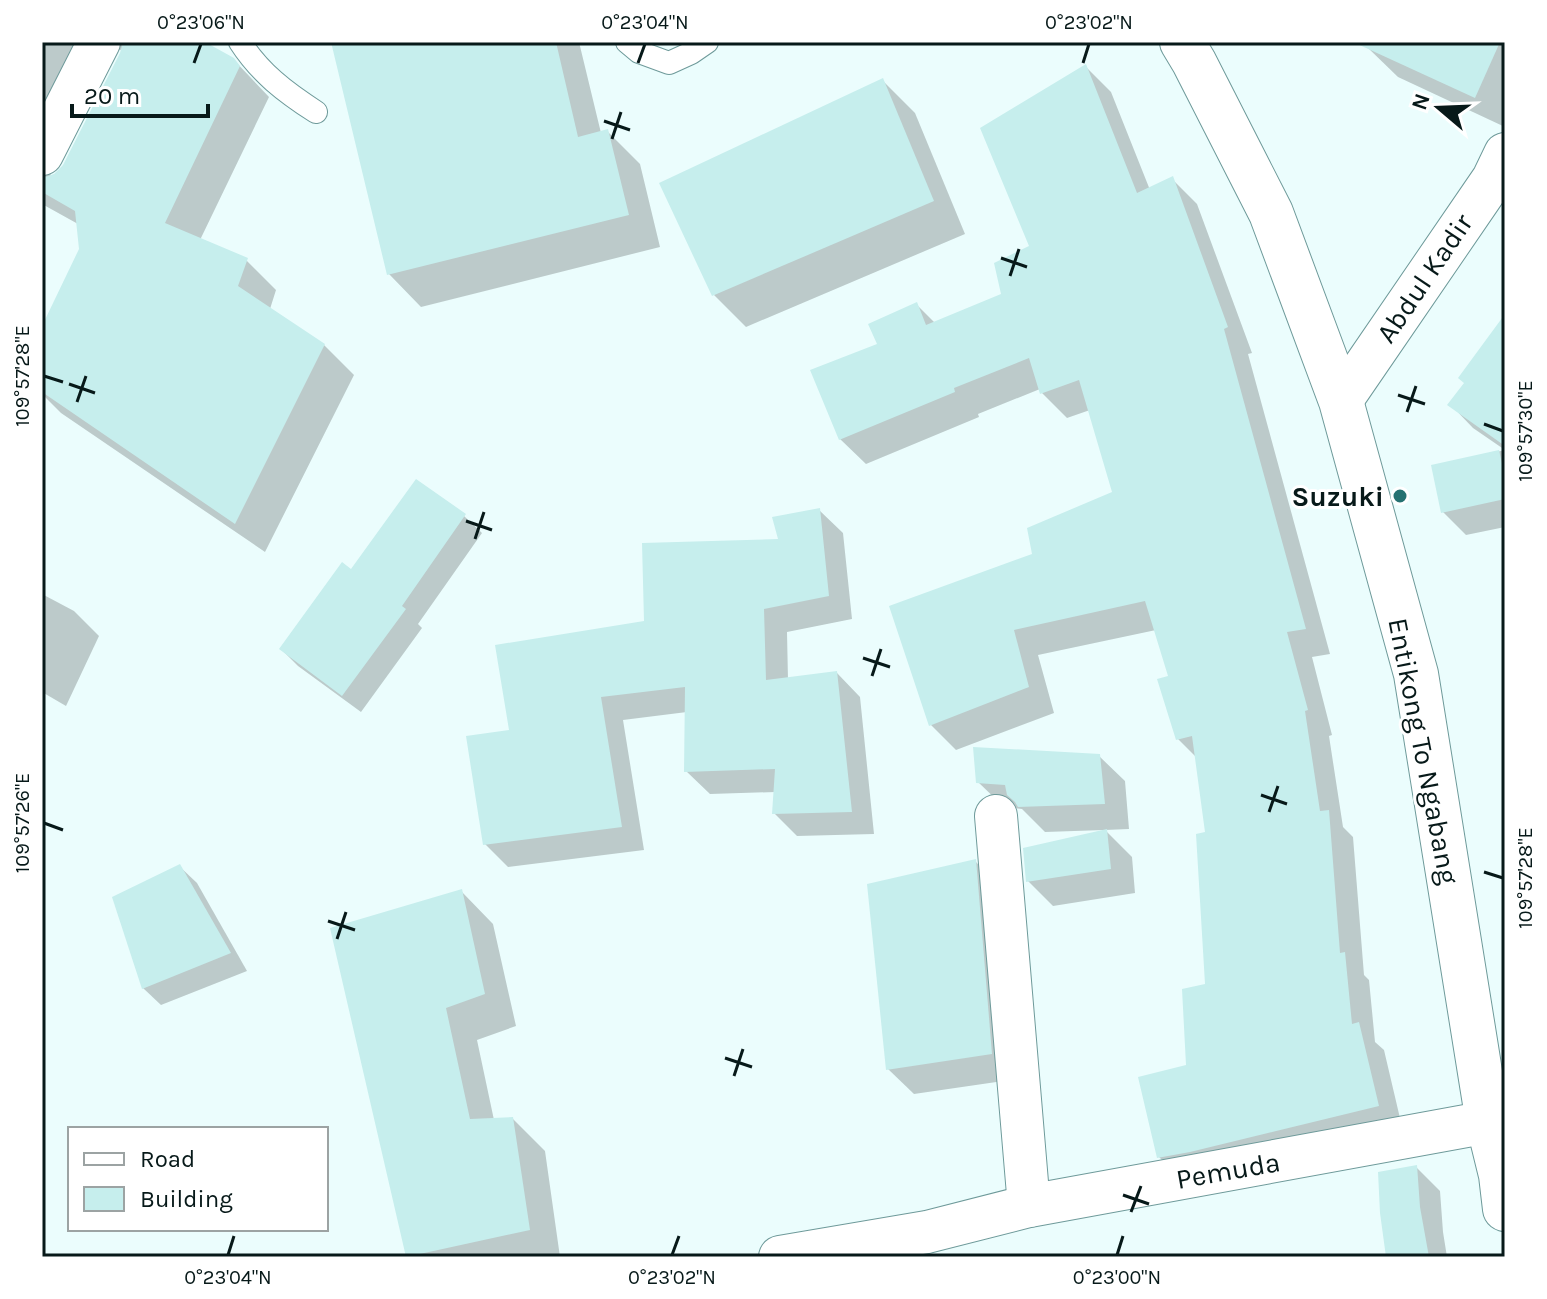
<svg xmlns="http://www.w3.org/2000/svg" width="1547" height="1299" font-family="Karla,sans-serif">
<style>
.shadow{fill:#0003;fill-rule:evenodd}
.building{fill:#c6eeed}
.lines{fill:none;stroke-linecap:round;stroke-linejoin:round}
.service-casing{stroke:#6e9a9a;stroke-width:24}
.minor-casing{stroke:#6e9a9a;stroke-width:44}
.trunk-casing{stroke:#6e9a9a;stroke-width:46}
.service{stroke:#fff;stroke-width:22}
.minor{stroke:#fff;stroke-width:42}
.trunk{stroke:#fff;stroke-width:44}
.ticks{fill:none;stroke:#071919;stroke-width:3}
.poi-dot{fill:#267171;stroke:#fff;stroke-width:3}
.labels{text-anchor:middle;stroke-width:6;stroke-linejoin:round;paint-order:stroke}
.street-label{font-size:28px;fill:#071919;stroke:#fff}
.poi-label{font-size:28px;font-weight:bold;fill:#071919;stroke:#fff;text-anchor:end}
.neatline{fill:none;stroke:#071919;stroke-width:3}
.ticks-label{font-size:20px;text-anchor:middle;fill:#071919}
</style>
<rect width="100%" height="100%" fill="#ebfdfd"/>
<g class="shadow">
<path d="M42 42H200L233 59 269 97 200 240 246 260 276 290 270 309 324 345 354 375 265 552 61 413 42 394V330L81 250 78 224 42 204ZM123 49 65 167 49 178 107 61 117 51Z"/>
<polygon points="333,42 579,42 601,133 607,131 640,164 660,247 421,307 389,274"/>
<polygon points="1370,42 1505,42 1505,127 1398,77 1367,47"/>
<polygon points="1086,67 1111,92 1150,190 1172,179 1197,204 1252,353 1248,354 1330,654 1312,657 1332,735 1329,736 1343,827 1353,837 1364,975 1369,980 1375,1042 1384,1050 1403,1131 1185,1183 1159,1157 1188,1066 1207,985 1207,834 1197,758 1178,739 1170,678 1156,630 1038,655 1054,713 956,750 931,725 1034,555 1115,493 1090,410 1067,418 1042,393 1040,389 978,414 979,417 866,464 840,439 879,345 917,305 935,323 1004,295 1031,247"/>
<polygon points="883,81 915,113 965,234 746,327 714,295"/>
<polygon points="1505,318 1505,450 1473,428 1450,404 1466,383"/>
<polygon points="1505,450 1505,527 1466,535 1443,512 1434,467"/>
<polygon points="819,510 843,533 852,619 787,632 788,680 837,673 860,697 874,834 797,836 774,813 775,792 710,794 686,771 687,712 623,720 644,850 508,867 485,844 511,732 646,623 780,541"/>
<polygon points="464,516 482,533 418,624 422,628 361,712 298,666 281,649 352,571"/>
<polygon points="42,594 74,611 99,636 66,706 42,692"/>
<polygon points="1099,756 1125,781 1129,829 1105,830 1132,857 1135,893 1053,906 1028,881 1104,830 1045,832 1022,809 1004,807 978,782"/>
<polygon points="975,861 1000,887 1017,1079 914,1094 888,1069"/>
<polygon points="179,866 197,883 247,971 161,1005 143,988"/>
<polygon points="461,891 493,924 516,1026 477,1040 494,1120 513,1119 545,1151 560,1257 408,1257 332,929"/>
<polygon points="1416,1167 1440,1191 1443,1232 1447,1257 1388,1257"/>
</g>
<g class="building">
<polygon points="123,42 205,42 234,58 240,66 165,223 248,258 238,286 325,344 235,524 42,392 42,326 79,249 75,211 42,192 42,178 54,174 63,165 120,53"/>
<polygon points="331,42 556,42 578,137 608,129 629,215 387,275"/>
<polygon points="1353,42 1500,42 1475,98"/>
<polygon points="1086,64 1137,193 1173,176 1228,327 1224,329 1306,629 1287,632 1308,710 1305,711 1320,811 1329,810 1340,953 1345,952 1352,1024 1359,1022 1379,1106 1190,1152 1157,1158 1138,1077 1186,1065 1182,989 1205,984 1196,834 1205,832 1192,736 1176,740 1157,679 1168,676 1145,601 1014,630 1029,687 929,726 889,606 1032,554 1027,528 1112,492 1079,380 1040,394 1029,358 954,388 955,392 839,440 810,370 877,344 868,324 917,302 926,325 1001,294 994,263 1029,246 980,128"/>
<polygon points="883,78 934,201 712,296 659,183"/>
<polygon points="1505,314 1505,446 1447,405 1464,383 1458,378"/>
<polygon points="1499,450 1505,477 1505,499 1441,513 1431,465"/>
<polygon points="416,479 466,514 402,606 406,609 342,696 279,649 342,562 351,569"/>
<polygon points="820,508 829,596 764,609 766,680 837,671 852,812 772,814 775,769 684,772 685,687 601,697 622,827 483,845 466,736 509,730 495,645 644,621 642,543 778,539 772,517"/>
<polygon points="973,747 1100,754 1105,804 1018,807 1015,802 1007,795 1005,785 976,783"/>
<polygon points="1107,829 1111,869 1026,882 1023,848"/>
<polygon points="976,859 992,1054 886,1070 867,884"/>
<polygon points="180,864 231,953 142,989 112,897"/>
<polygon points="462,889 485,994 446,1008 470,1119 513,1117 530,1230 406,1257 330,928"/>
<polygon points="1417,1165 1420,1207 1429,1257 1386,1257 1380,1213 1378,1172"/>
</g>
<g class="lines">
<g class="service-casing">
<g id="service">
<path d="M240 42C260 73 285 92 316 112"/>
<polyline points="627,42 639,52 669,63 691,53 707,42"/>
</g>
</g>
<g class="minor-casing">
<g id="minor">
<polyline points="42,154 99,42"/>
<polyline points="1341,401 1493,179 1505,154"/>
<polyline points="996,816 1029,1206"/>
<polyline points="780,1257 927,1232 1029,1206 1488,1122"/>
</g>
</g>
<g class="trunk-casing">
<polyline id="trunk" points="1182,42 1194,62 1271,213 1341,401 1416,674 1488,1122 1501,1175 1505,1209"/>
</g>
<use href="#service" class="service"/>
<use href="#minor" class="minor"/>
<use href="#trunk" class="trunk"/>
</g>
<path class="ticks" d="M194 63 201 44M638 63 645 44M1083 63 1089 44M604 121 630 130M612 139 621 112M1001 258 1027 267M1010 276 1019 249M44 376 63 382M69 384 95 393M1398 395 1425 404M77 402 86 376M1407 412 1416 386M1484 424 1503 431M466 521 492 530M475 539 484 512M863 658 890 667M872 676 881 649M1261 795 1287 804M1269 812 1278 786M44 823 63 830M1484 872 1503 878M328 921 355 930M337 939 346 912M725 1058 752 1067M734 1076 743 1049M1123 1195 1149 1204M1131 1212 1141 1186M228 1255 234 1236M672 1255 679 1236M1117 1255 1123 1236"/>
<circle class="poi-dot" cx="1400" cy="496" r="8"/>
<g class="labels">
<g class="street-label">
<text transform="translate(1424 278) rotate(-56)" y="10">Abdul Kadir</text>
<text transform="translate(1424 751) rotate(79)" y="10">Entikong To Ngabang</text>
<text transform="translate(1228 1170) rotate(-10)" y="10">Pemuda</text>
</g>
<g class="poi-label">
<text x="1384" y="506">Suzuki</text>
</g>
</g>
<rect width="1547" height="1299" fill="none" stroke="#ffffff" stroke-width="88"/>
<rect x="68" y="1127" width="260" height="104" fill="#ffffff" stroke="#9ca3a3" stroke-width="2"/>
<rect x="84" y="1153" width="40" height="12" fill="#ffffff" stroke="#9ca3a3" stroke-width="2"/>
<text x="140" y="1167" font-size="24" fill="#071919">Road</text>
<rect x="84" y="1187" width="40" height="24" fill="#c6eeed" stroke="#9ca3a3" stroke-width="2"/>
<text x="140" y="1207" font-size="24" fill="#071919">Building</text>
<g transform="translate(1439 108) rotate(289)" stroke="#ffffff" stroke-width="6" paint-order="stroke">
<path d="M0-6L14 30L0 20L-14 30Z" fill="#071919"/>
<text y="-12" font-size="22" font-weight="bold" text-anchor="middle" fill="#071919">N</text>
</g>
<path d="M72 104v12h136v-12" fill="none" stroke="#071919" stroke-width="4"/>
<text x="84" y="104" font-size="24" fill="#071919" stroke="#ffffff" stroke-width="6" paint-order="stroke">20 m</text>
<rect x="44" y="44" width="1459" height="1211" class="neatline"/>
<g class="ticks-label">
<text x="201" y="29">0°23'06"N</text>
<text x="645" y="29">0°23'04"N</text>
<text x="1089" y="29">0°23'02"N</text>
<text transform="translate(22 376) rotate(-90)" y="7">109°57'28"E</text>
<text transform="translate(1525 431) rotate(-90)" y="7">109°57'30"E</text>
<text transform="translate(22 823) rotate(-90)" y="7">109°57'26"E</text>
<text transform="translate(1525 878) rotate(-90)" y="7">109°57'28"E</text>
<text x="228" y="1284">0°23'04"N</text>
<text x="672" y="1284">0°23'02"N</text>
<text x="1117" y="1284">0°23'00"N</text>
</g>
</svg>
